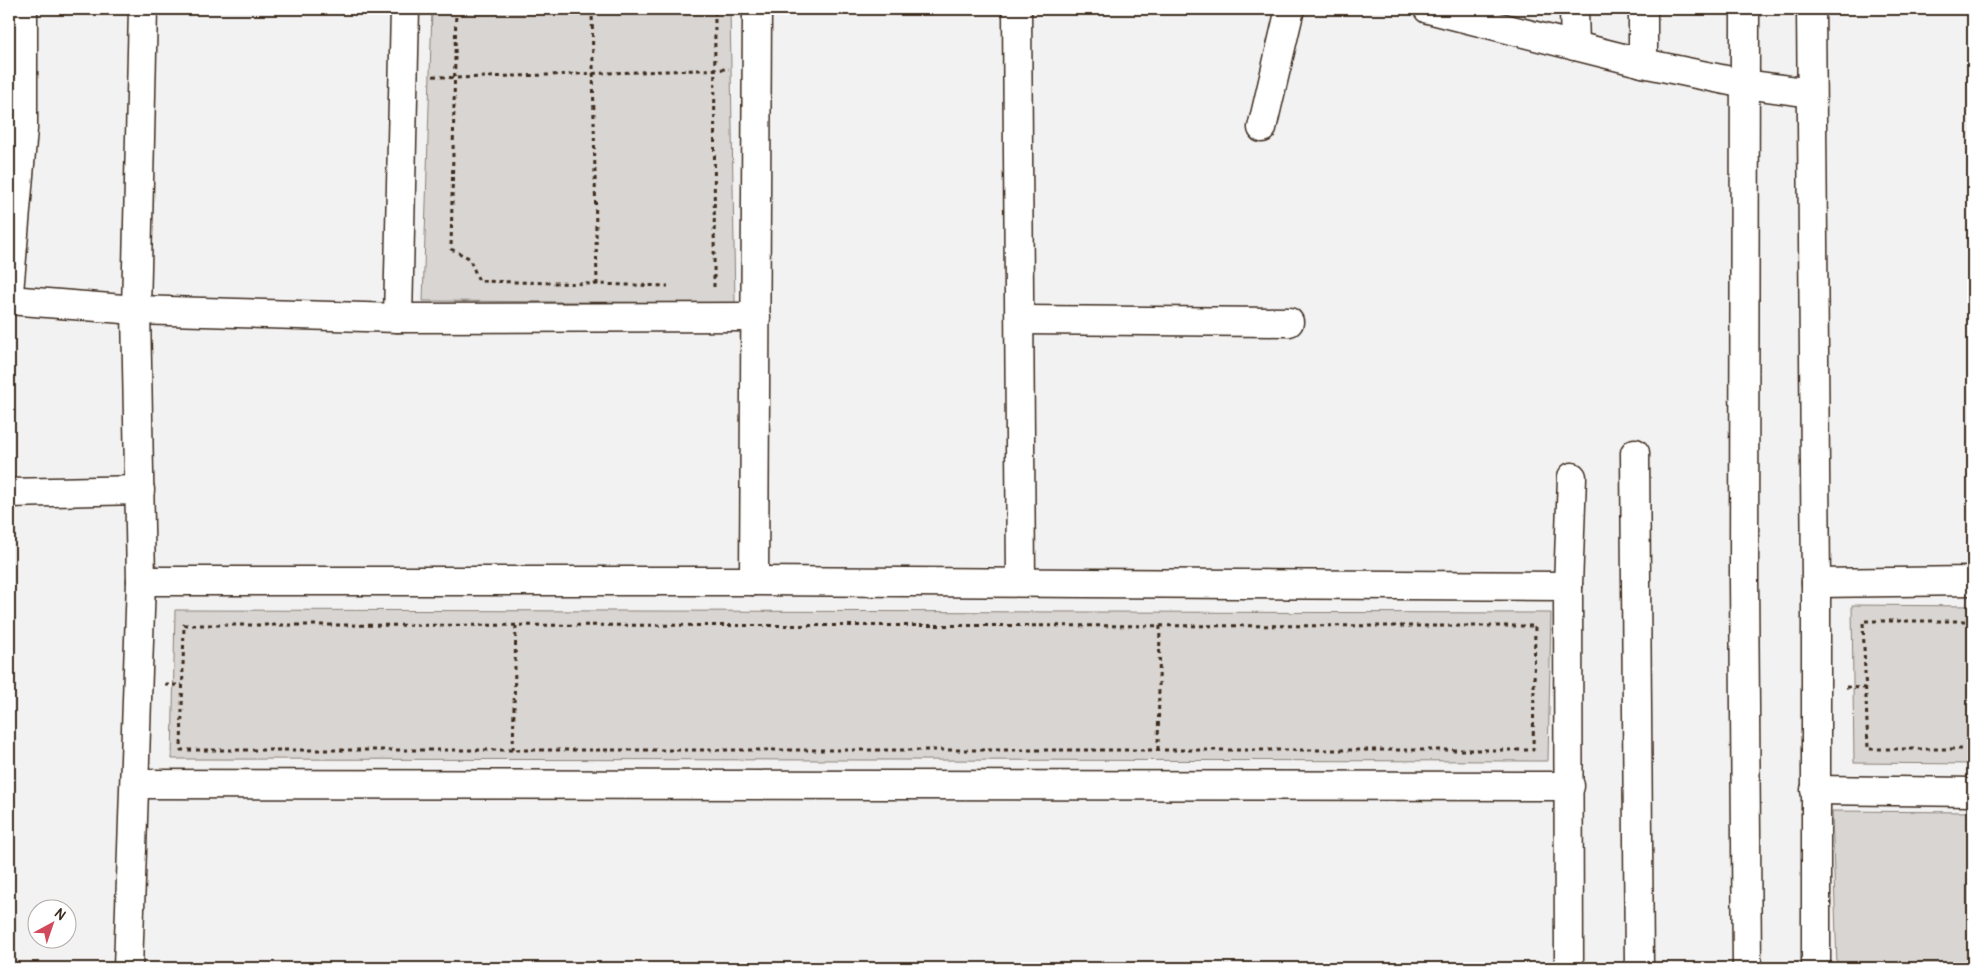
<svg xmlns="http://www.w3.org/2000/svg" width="1982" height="977" font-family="Pangolin,sans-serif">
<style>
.green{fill:#d8d5d2;stroke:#8a8078}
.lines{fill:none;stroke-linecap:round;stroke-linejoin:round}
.minor-casing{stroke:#3b2a1e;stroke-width:31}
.path{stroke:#3b2a1e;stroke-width:3;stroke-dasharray:4 4;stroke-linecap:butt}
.minor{stroke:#fff;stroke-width:28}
</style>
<rect width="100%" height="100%" fill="#f3f2f2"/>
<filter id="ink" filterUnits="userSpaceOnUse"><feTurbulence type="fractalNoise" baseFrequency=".02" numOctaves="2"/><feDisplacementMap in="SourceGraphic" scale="10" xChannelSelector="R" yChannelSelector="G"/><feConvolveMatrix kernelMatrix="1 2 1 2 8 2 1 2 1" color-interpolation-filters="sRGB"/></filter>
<g filter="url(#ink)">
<g class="green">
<polygon points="432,9 730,9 735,303 423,301"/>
<polygon points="1852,605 1973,606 1973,764 1854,763"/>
<polygon points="175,610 1551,613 1548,761 172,759"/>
<polygon points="1832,811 1973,812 1973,968 1837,968"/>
</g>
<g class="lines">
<g class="minor-casing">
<g id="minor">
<polyline points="1017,9 1021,582"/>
<polyline points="1428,9 1643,63 1745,84 1811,93"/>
<polyline points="1574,9 1575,46"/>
<polyline points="1745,9 1744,579 1747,968"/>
<polyline points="1811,9 1816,583 1816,968"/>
<polyline points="1643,63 1643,9"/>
<polyline points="1262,128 1290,9"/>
<polyline points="9,292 23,129 23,9"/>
<polyline points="9,300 136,310 398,318 756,317"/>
<polyline points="398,318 405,9"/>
<polyline points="1020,320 1289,322"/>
<polyline points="1635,453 1639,968"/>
<polyline points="9,493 140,490"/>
<polyline points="141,581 754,581 1568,586 1569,968"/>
<polyline points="754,581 757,9"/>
<polyline points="1816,583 1973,581"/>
<polyline points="1568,586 1572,477"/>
<polyline points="135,784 1570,786"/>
<polyline points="1815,790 1973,792"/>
<polyline points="128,968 141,581 136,310 143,9"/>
</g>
</g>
<g class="path">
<polyline points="456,9 451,249 469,258 479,281 668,286"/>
<polyline points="592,9 597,286"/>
<polyline points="433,76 455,78 729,69"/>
<polyline points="714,287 715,9"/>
<polyline points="1973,621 1863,621 1868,749 1973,749"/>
<polygon points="184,625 1535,626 1533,750 181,750"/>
<polyline points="165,685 182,685"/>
<polyline points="1846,687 1865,688"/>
<polyline points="513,750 516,625"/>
<polyline points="1158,750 1160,625"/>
</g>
<use href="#minor" class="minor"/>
</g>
</g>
<rect width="1982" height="977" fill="none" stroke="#fff" stroke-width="30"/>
<rect x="15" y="15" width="1952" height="947" fill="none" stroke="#3b2a1e" stroke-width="2" filter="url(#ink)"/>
<g transform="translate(52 924) rotate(40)"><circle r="24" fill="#ffffff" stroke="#b1aaa5"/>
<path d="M0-4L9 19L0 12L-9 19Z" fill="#d1495b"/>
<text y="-8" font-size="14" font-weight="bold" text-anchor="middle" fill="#3b2a1e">N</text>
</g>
</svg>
